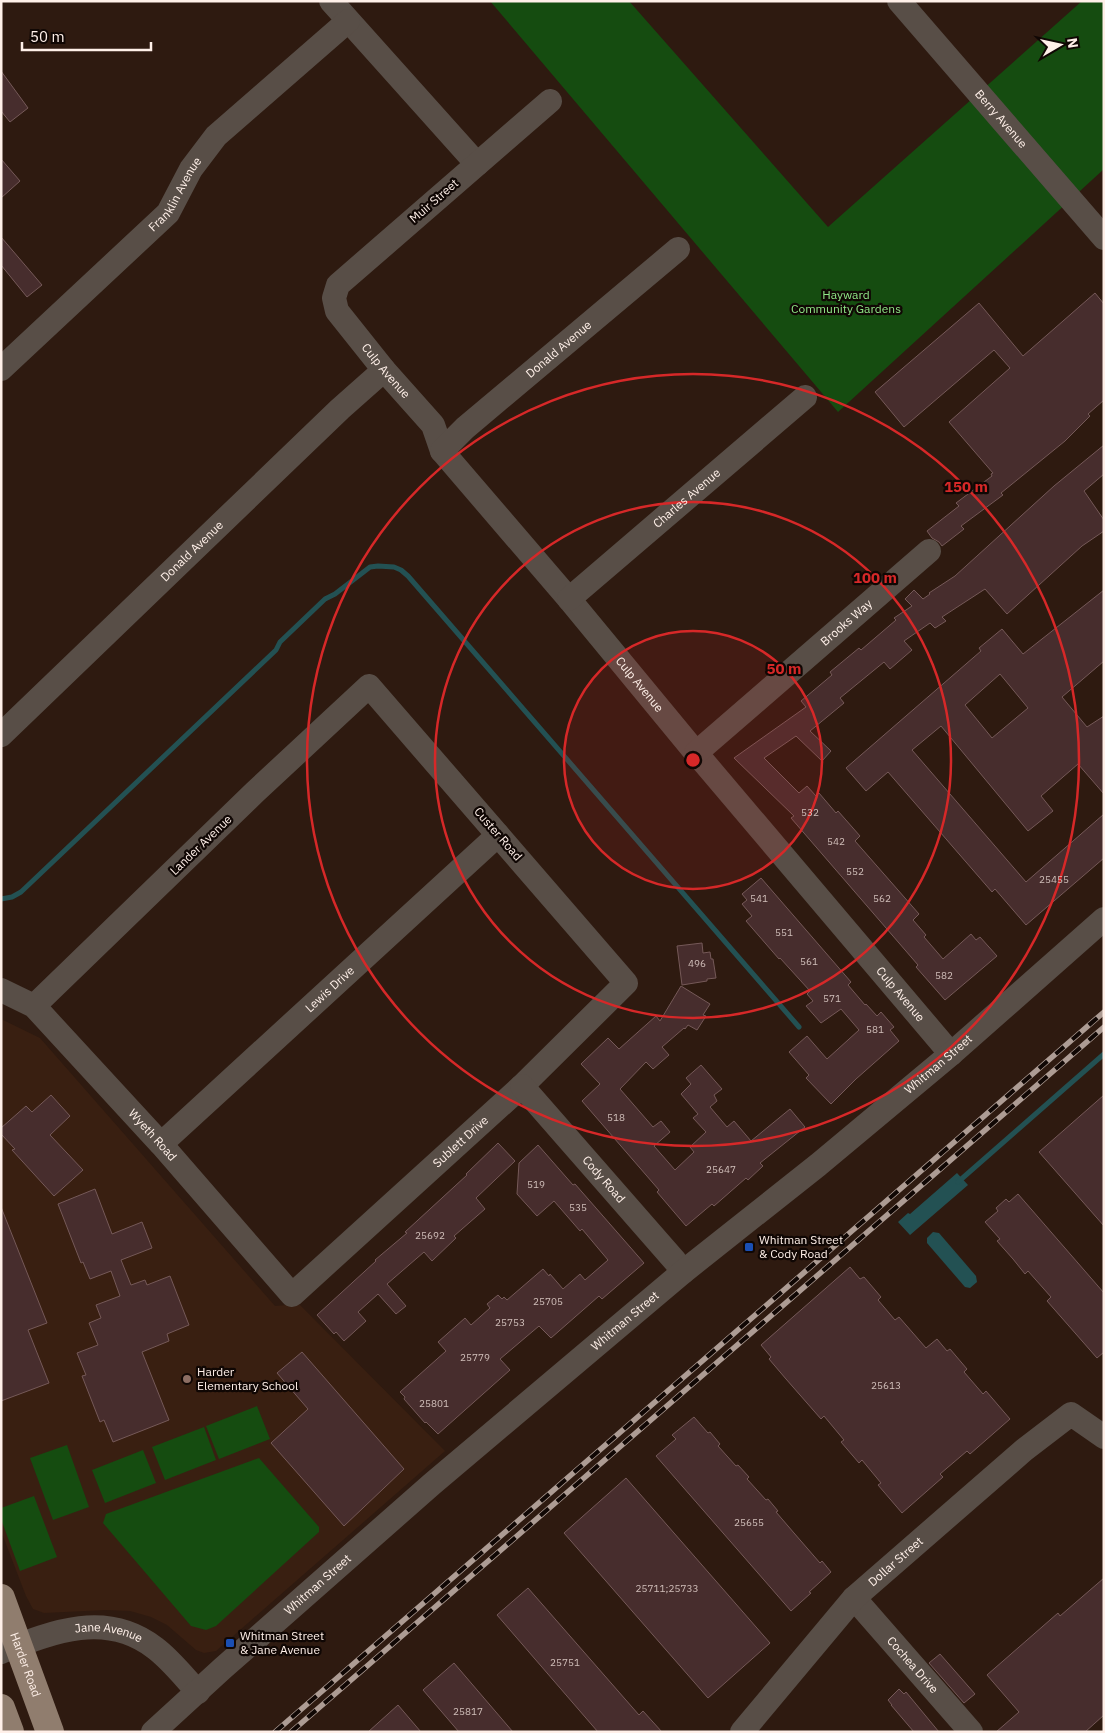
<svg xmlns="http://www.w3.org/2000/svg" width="1105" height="1733" font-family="'IBM Plex Sans',sans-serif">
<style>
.built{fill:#391f11}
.green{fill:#154c10}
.water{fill:#235153}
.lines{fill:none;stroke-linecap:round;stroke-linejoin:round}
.stream{stroke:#235153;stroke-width:5}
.building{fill:#472d2d;stroke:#755958;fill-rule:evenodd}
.minor{stroke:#584e47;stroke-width:24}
.major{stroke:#907d6e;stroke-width:28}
.rail-casing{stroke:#ad9c94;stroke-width:5.5}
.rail{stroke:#100704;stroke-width:4;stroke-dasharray:11;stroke-linecap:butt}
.ring{fill:none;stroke:#d62828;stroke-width:2.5}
.transit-dot{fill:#1a4fb4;stroke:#100704;stroke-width:2}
.education-dot{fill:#8d6e63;stroke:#100704;stroke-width:2}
.labels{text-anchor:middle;stroke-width:4.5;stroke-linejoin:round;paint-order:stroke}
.number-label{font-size:10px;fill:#d1bfba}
.street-label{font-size:12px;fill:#fff0e9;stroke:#100704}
.park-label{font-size:12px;fill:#91e888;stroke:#100704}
.poi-label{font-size:12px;fill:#fff0e9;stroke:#100704;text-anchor:start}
.centre{fill:#d62828;stroke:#100704;stroke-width:2.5}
.ring-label{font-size:15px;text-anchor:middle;font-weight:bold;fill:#d62828;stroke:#100704;stroke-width:4.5;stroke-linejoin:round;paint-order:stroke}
</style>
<rect width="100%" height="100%" fill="#2e1a10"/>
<polygon class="built" points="1,1019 40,1038 275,1306 299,1304 445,1451 216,1651 204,1653 196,1650 167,1625 151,1617 130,1611 106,1610 44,1613 33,1609 26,1596 1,1531"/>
<g class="green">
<polygon points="490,1 629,1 828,227 1082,1 1104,1 1104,169 838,412"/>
<polygon points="257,1406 270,1439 219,1459 206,1426"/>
<polygon points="204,1427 216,1460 165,1480 152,1447"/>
<polygon points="67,1445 89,1507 53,1520 30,1458"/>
<polygon points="143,1450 156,1483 105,1503 92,1470"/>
<polygon points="259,1458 319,1527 319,1532 216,1626 206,1630 191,1626 103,1523 106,1514"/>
<polygon points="34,1496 57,1557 20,1571 1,1519 1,1508"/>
</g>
<g class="water">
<polygon points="957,1173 968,1185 910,1235 898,1222 908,1213 910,1214"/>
<polygon points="933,1232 939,1233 976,1276 977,1282 970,1288 965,1287 927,1243 927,1238"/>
</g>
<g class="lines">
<g class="stream">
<polyline points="1,899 12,897 21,892 276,650 280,642 325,599 335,594 370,567 378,566 394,567 401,570 408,576 799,1027"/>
<polyline points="958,1182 1104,1054"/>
</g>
</g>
<g class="building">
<polygon points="1,71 28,108 10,122 1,111"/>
<polygon points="1,159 20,181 1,198"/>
<polygon points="1,237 42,285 27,297 1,265"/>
<polygon points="1095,293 1104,304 1104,400 1088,414 1090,416 1065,441 1001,493 1003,495 961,526 964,529 942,546 939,542 932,538 927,531 959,506 956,503 992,476 991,474 993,473 949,422 1010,368 994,350 904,427 875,392 979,303 1023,356"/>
<polygon points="1104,445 1104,474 1084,491 1104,520 1104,531 1082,546 1007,614 985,589 942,617 946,621 935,628 930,623 904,641 912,650 890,669 884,662 840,698 844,703 810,731 831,751 822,761 796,736 764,758 799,793 807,786 816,796 819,793 836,813 838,811 860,836 855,841 919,914 913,920 926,935 924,937 943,959 971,934 976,940 980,937 997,956 945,1000 916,967 918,965 791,818 794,816 734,758 806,707 801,701 832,675 830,672 859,648 861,650 896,620 894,618 912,606 905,599 914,590 923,599 930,594 929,593 955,576 1054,486"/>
<path d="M1104 590V661L1062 697 1087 727 1104 716V794L1078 764 1041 796 1053 811 1028 831 941 726 912 750 1026 882 1104 814V858L1026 925 995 889 992 892 888 772 866 791 846 768 981 651 979 648 1002 629 1023 654ZM1000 674 1028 708 992 738 965 705Z"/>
<polygon points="761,878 851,982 848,985 865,1005 866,1004 877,1016 881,1012 894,1027 890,1030 899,1041 856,1079 831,1104 806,1078 809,1075 789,1052 807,1036 827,1059 859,1030 841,1009 821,1023 806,1006 813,1001 807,994 810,991 780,958 779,959 746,921 752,916 742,904 747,900 742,894"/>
<polygon points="702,943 703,953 710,952 711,959 713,959 716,978 707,979 707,981 682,985 677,946"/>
<polygon points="681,986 710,1004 703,1015 706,1016 697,1030 688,1025 685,1029 684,1028 662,1047 669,1055 653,1069 646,1062 620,1089 653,1127 661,1121 670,1132 654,1146 675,1170 694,1152 690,1147 706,1132 693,1118 698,1114 681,1094 691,1084 686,1078 701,1065 722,1089 714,1095 717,1101 710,1107 727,1127 734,1121 751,1141 790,1109 805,1127 760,1163 763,1166 748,1180 746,1178 714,1206 712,1204 686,1226 657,1192 659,1190 582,1101 600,1084 581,1064 608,1038 619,1049 656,1016 660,1021"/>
<polygon points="51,1095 70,1116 50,1135 83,1170 54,1196 12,1150 15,1149 1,1134 1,1128 26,1106 32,1112"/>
<polygon points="1104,1095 1104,1226 1039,1152"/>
<polygon points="498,1143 515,1161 476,1198 485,1209 454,1236 456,1238 432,1261 424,1252 387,1284 406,1306 396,1314 378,1294 358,1312 366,1321 344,1341 336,1332 334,1334 317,1315 376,1261 375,1260 407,1233 405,1232 467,1175 466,1174"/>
<polygon points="538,1145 573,1185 575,1184 644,1263 602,1299 599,1296 551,1338 539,1326 500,1359 510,1370 438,1434 426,1422 425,1423 404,1399 405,1397 400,1392 446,1351 438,1342 465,1318 471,1325 490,1308 487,1304 498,1295 502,1299 504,1297 507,1300 543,1269 549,1276 550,1274 563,1289 580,1274 585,1280 608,1260 582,1229 580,1231 554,1201 537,1216 517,1194 519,1163"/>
<polygon points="95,1189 112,1234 142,1222 152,1248 121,1260 131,1285 145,1280 147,1285 170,1276 189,1325 167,1334 169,1341 142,1352 169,1420 113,1442 104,1420 100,1422 82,1376 86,1375 77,1353 98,1345 89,1323 101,1318 96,1305 120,1296 111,1271 90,1279 83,1262 81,1263 58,1204"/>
<polygon points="1018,1194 1104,1293 1104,1352 1097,1358 1047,1301 1051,1297 1028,1271 1025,1274 1013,1259 997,1241 1000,1239 985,1222 998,1211 996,1208 1006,1199 1009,1202"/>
<polygon points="1,1207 47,1323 28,1330 49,1383 1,1401"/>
<polygon points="850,1267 860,1279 864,1277 881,1297 878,1300 895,1320 899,1317 926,1348 937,1339 947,1351 950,1349 967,1369 964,1372 983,1394 986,1391 1010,1419 970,1454 967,1451 940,1474 943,1477 902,1513 878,1485 881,1483 862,1460 859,1463 841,1442 844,1440 824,1416 821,1419 786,1379 769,1359 771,1357 761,1345"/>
<polygon points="302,1352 404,1469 344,1526 271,1443 308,1409 277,1373"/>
<polygon points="694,1417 708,1433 710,1432 720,1444 718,1446 736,1466 738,1465 749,1477 747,1479 766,1500 768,1499 778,1511 776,1512 794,1533 820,1563 822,1561 831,1572 809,1592 811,1593 791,1611 656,1456 676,1439 672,1435"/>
<polygon points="626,1478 770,1643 708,1698 564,1533"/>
<polygon points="1104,1578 1104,1715 1085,1732 996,1732 1019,1712 987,1675 1058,1613 1060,1616"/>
<polygon points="528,1588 639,1715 643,1711 662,1732 598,1732 497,1615"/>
<polygon points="940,1654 975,1694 964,1703 929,1663"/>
<polygon points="454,1663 513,1732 459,1732 423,1690"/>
<polygon points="899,1689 904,1694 906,1692 939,1732 914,1732 891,1705 892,1705 888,1700"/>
<polygon points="398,1705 421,1732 368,1732"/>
</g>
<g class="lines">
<g class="minor">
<polyline points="331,1 477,164"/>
<path id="s1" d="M899 1 1104 238"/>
<path id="s2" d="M550 101 338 285 334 298 337 311 384 370 433 425 442 451 569 599 696 753 951 1054"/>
<path id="s3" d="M1 369 168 213 191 169 216 136 348 21"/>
<path id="s4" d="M442 451 465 428 678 249"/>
<path id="s5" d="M569 599 805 397"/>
<path id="s6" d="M1 735 340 409 384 370"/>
<path id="s7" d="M696 753 929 551"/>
<path id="s8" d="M1 990 34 1006 161 1144 292 1295 522 1086 626 983 369 686 255 792 34 1006"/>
<path id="s9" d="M522 1086 675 1261 683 1272"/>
<path id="s10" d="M161 1144 498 835"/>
<path id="s11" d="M854 1598 971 1732"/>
<path id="s12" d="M1 1652C52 1632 106 1610 155 1648 171 1660 184 1677 198 1692"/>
<path id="s13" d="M153 1732 223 1668 432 1484 683 1272 818 1165 951 1054 1104 919"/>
<path id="s14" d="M742 1732 854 1598 1024 1450 1071 1414 1104 1437"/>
</g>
<g class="major">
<path id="s15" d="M1 1598 50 1732"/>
<polyline points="1,1708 10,1732"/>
</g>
<g class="rail-casing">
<g id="rail">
<polyline points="275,1732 1104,1012"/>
<polyline points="291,1732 1104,1027"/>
</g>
</g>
<use href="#rail" class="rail"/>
</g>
<circle cx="693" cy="760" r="129" fill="#d62828" fill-opacity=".12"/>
<g class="ring">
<circle cx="693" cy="760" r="129"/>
<circle cx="693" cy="760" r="258"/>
<circle cx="693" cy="760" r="386"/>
</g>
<g class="transit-dot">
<rect x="744" y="1242" width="10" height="10" rx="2.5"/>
<rect x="225" y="1638" width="10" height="10" rx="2.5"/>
</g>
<circle class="education-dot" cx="187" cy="1379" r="5"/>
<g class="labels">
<g class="number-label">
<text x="810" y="816">532</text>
<text x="836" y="845">542</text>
<text x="855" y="875">552</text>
<text x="1054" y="883">25455</text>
<text x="759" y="902">541</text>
<text x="882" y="902">562</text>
<text x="784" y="936">551</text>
<text x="809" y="965">561</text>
<text x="697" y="967">496</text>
<text x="944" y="979">582</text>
<text x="832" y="1002">571</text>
<text x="875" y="1033">581</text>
<text x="616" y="1121">518</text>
<text x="721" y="1173">25647</text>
<text x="536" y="1188">519</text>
<text x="578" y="1211">535</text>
<text x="430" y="1239">25692</text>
<text x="548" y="1305">25705</text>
<text x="510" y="1326">25753</text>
<text x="475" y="1361">25779</text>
<text x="886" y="1389">25613</text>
<text x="434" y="1407">25801</text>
<text x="749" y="1526">25655</text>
<text x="667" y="1592">25711;25733</text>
<text x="565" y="1666">25751</text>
<text x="468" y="1715">25817</text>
</g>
<g class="street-label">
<text dy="4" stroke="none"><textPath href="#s1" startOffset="156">Berry Avenue</textPath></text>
<text dy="4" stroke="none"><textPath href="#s3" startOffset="248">Franklin Avenue</textPath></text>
<text transform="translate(434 201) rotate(-41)" y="4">Muir Street</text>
<text dy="4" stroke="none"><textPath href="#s4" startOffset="155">Donald Avenue</textPath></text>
<text dy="4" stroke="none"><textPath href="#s2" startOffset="385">Culp Avenue</textPath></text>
<text dy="4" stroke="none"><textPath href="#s5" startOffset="155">Charles Avenue</textPath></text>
<text dy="4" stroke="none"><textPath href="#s6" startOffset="265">Donald Avenue</textPath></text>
<text dy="4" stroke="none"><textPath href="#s7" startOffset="199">Brooks Way</textPath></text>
<text dy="4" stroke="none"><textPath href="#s2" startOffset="790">Culp Avenue</textPath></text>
<text transform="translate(498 834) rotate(49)" y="4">Custer Road</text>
<text transform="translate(201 845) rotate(-44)" y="4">Lander Avenue</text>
<text dy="4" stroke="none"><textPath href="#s10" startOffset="229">Lewis Drive</textPath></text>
<text dy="4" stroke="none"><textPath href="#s2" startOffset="1195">Culp Avenue</textPath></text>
<text dy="4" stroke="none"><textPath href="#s13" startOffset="1031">Whitman Street</textPath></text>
<text dy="4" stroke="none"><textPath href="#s8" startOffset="212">Wyeth Road</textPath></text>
<text dy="4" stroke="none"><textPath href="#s8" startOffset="652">Sublett Drive</textPath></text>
<text dy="4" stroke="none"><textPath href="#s9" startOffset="124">Cody Road</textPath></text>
<text dy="4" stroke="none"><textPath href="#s13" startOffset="626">Whitman Street</textPath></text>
<text dy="4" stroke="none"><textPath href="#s14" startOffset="230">Dollar Street</textPath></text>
<text dy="4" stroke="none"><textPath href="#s13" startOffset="221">Whitman Street</textPath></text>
<text dy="4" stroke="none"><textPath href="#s12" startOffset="112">Jane Avenue</textPath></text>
<text dy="4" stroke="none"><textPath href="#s15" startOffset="71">Harder Road</textPath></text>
<text dy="4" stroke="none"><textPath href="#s11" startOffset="89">Cochea Drive</textPath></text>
</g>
<g class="park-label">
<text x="846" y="299">Hayward<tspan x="846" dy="14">Community Gardens</tspan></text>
</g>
<g class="poi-label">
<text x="759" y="1244">Whitman Street<tspan x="759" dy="14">&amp; Cody Road</tspan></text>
<text x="197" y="1376">Harder<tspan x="197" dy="14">Elementary School</tspan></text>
<text x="240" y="1640">Whitman Street<tspan x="240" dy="14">&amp; Jane Avenue</tspan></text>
</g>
</g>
<circle cx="693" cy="760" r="8" class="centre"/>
<g class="ring-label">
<text x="966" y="492">150 m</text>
<text x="875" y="583">100 m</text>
<text x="784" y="674">50 m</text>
</g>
<rect width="1105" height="1733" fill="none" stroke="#fff0e9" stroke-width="5"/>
<g transform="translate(1060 45) rotate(81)" stroke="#100704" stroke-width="4" paint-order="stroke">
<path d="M0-4L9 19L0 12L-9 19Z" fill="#fff0e9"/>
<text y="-8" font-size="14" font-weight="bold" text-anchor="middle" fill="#fff0e9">N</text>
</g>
<path d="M22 42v8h129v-8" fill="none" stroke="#fff0e9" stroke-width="2.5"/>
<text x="30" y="42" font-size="15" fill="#fff0e9" stroke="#100704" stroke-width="4" paint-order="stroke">50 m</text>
</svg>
